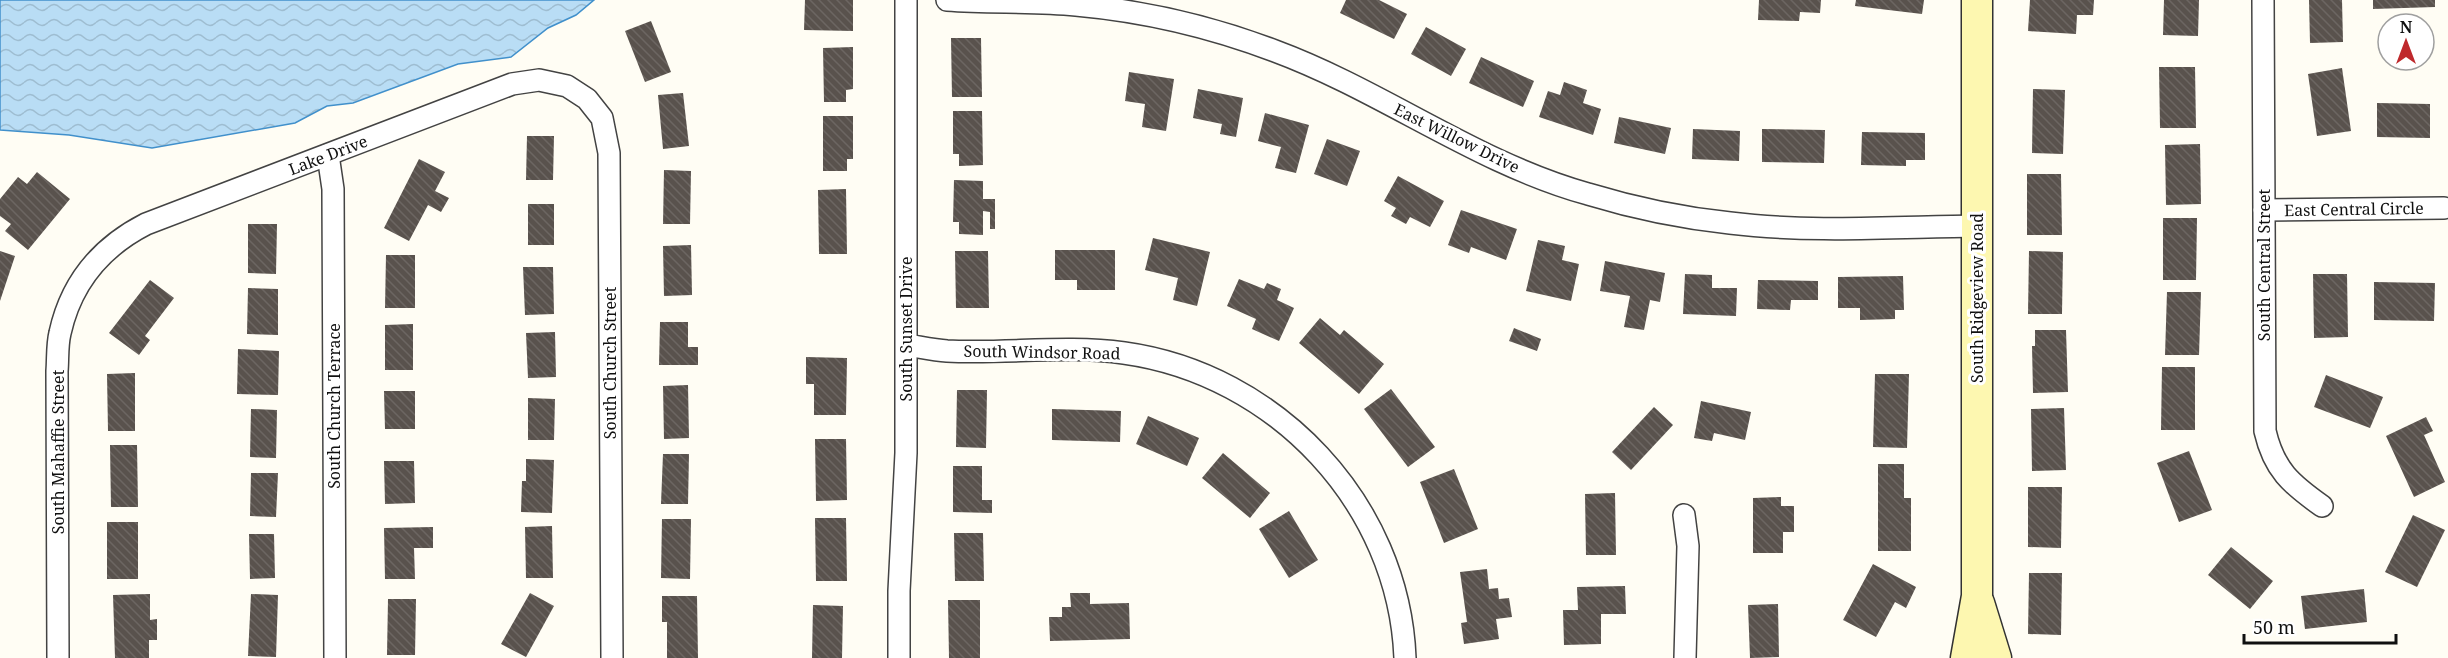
<svg xmlns="http://www.w3.org/2000/svg" width="2448" height="658" font-family="'Noto Serif',serif">
<style>
.water{fill:url(#water-waves);stroke:#4190cb;stroke-width:1.5}
.building{fill:url(#building-back-hatch)}
.lines{fill:none;stroke-linecap:round;stroke-linejoin:round}
.minor-casing{stroke:#434343;stroke-width:24}
.secondary-casing{stroke:#323232;stroke-width:33}
.minor{stroke:#fff;stroke-width:21}
.secondary{stroke:#fdf7b0;stroke-width:30}
.labels{text-anchor:middle;stroke-width:6;stroke-linejoin:round;paint-order:stroke}
.street-label{font-size:16px;fill:#101010;stroke:#fff}
</style>
<defs>
<pattern id="water-waves" width="16" height="10" patternUnits="userSpaceOnUse" patternTransform="scale(1.5)"><rect width="16" height="10" fill="#b9ddf5"/><path d="M0 5q4-4 8 0t8 0" fill="none" stroke="#9ebdd1"/></pattern>
<pattern id="building-back-hatch" width="6" height="6" patternUnits="userSpaceOnUse" patternTransform="scale(1.5)"><rect width="6" height="6" fill="#59524d"/><path d="M-1 5l2 2M0 0l6 6M5-1l2 2" fill="none" stroke="#6c6662"/></pattern>
</defs>
<rect width="100%" height="100%" fill="#fffdf4"/>
<polygon class="water" points="0,0 594,0 576,15 548,28 511,57 458,64 353,103 327,106 295,123 152,148 69,135 0,130"/>
<g class="building">
<polygon points="805,0 853,0 853,31 804,30"/>
<polygon points="1346,0 1379,0 1407,14 1394,39 1340,13"/>
<polygon points="1759,0 1821,0 1820,13 1800,12 1799,21 1758,20"/>
<polygon points="1856,0 1924,0 1922,14 1855,6"/>
<polygon points="2030,0 2094,0 2093,15 2077,15 2076,34 2028,31"/>
<polygon points="2164,0 2199,0 2198,36 2163,35"/>
<polygon points="2309,0 2342,0 2343,42 2310,43"/>
<polygon points="2373,0 2435,0 2435,7 2373,9"/>
<polygon points="651,21 671,72 645,82 625,31"/>
<polygon points="1426,27 1466,49 1451,76 1411,54"/>
<polygon points="951,38 981,38 982,97 952,97"/>
<polygon points="853,47 853,89 846,90 846,102 824,102 823,48"/>
<polygon points="1481,57 1534,81 1523,107 1469,83"/>
<polygon points="2159,67 2195,67 2196,128 2160,128"/>
<polygon points="2342,68 2351,131 2317,136 2308,74"/>
<polygon points="1129,72 1174,79 1166,131 1142,127 1145,104 1125,101"/>
<polygon points="1564,82 1587,90 1583,103 1601,109 1593,135 1539,117 1548,91 1560,95"/>
<polygon points="1198,89 1243,98 1236,137 1220,134 1222,124 1193,118"/>
<polygon points="2033,89 2065,90 2063,154 2032,153"/>
<polygon points="683,93 689,146 663,149 658,95"/>
<polygon points="2377,103 2430,104 2430,138 2377,137"/>
<polygon points="953,111 982,111 983,165 959,166 959,154 953,154"/>
<polygon points="1265,113 1309,125 1296,173 1275,168 1281,147 1258,141"/>
<polygon points="823,116 853,116 853,159 847,159 847,171 823,171"/>
<polygon points="1619,117 1671,128 1665,154 1614,143"/>
<polygon points="1693,129 1740,131 1739,161 1692,159"/>
<polygon points="1762,129 1825,130 1824,163 1762,162"/>
<polygon points="1862,132 1925,133 1925,160 1906,160 1906,166 1861,165"/>
<polygon points="527,136 554,136 553,180 526,180"/>
<polygon points="1327,139 1360,151 1347,186 1314,174"/>
<polygon points="2200,144 2201,204 2166,205 2165,145"/>
<polygon points="419,159 445,172 435,191 449,198 441,212 428,205 409,241 384,228"/>
<polygon points="664,170 691,171 690,224 663,224"/>
<polygon points="37,172 70,199 28,250 5,231 11,224 0,216 0,199 18,177 27,184"/>
<polygon points="2027,174 2061,174 2062,235 2027,235"/>
<polygon points="1398,176 1444,201 1430,227 1410,217 1406,224 1391,216 1396,208 1384,201"/>
<polygon points="954,180 983,181 983,199 995,199 995,229 990,229 990,212 983,211 983,235 959,234 959,222 953,222"/>
<polygon points="846,189 847,254 819,254 818,190"/>
<rect x="528" y="204" width="26" height="41"/>
<polygon points="1461,210 1517,229 1506,260 1471,247 1469,253 1448,245"/>
<polygon points="2163,218 2197,218 2196,280 2163,280"/>
<polygon points="248,224 277,224 276,274 248,273"/>
<polygon points="1153,238 1210,252 1197,306 1173,300 1178,278 1145,270"/>
<polygon points="1538,240 1565,246 1562,260 1579,264 1571,301 1526,291"/>
<polygon points="691,245 692,295 664,296 663,246"/>
<polygon points="1055,250 1115,250 1115,290 1077,290 1077,280 1055,280"/>
<polygon points="0,251 15,256 0,301"/>
<polygon points="955,251 988,251 989,308 956,308"/>
<polygon points="2029,251 2063,252 2062,314 2028,314"/>
<polygon points="386,255 415,255 415,308 385,308"/>
<polygon points="1605,261 1665,273 1660,302 1650,300 1644,330 1624,327 1630,296 1600,291"/>
<polygon points="523,267 553,267 554,314 525,315"/>
<polygon points="1685,274 1712,275 1712,288 1737,288 1736,316 1683,314"/>
<polygon points="2313,274 2347,274 2348,337 2314,338"/>
<polygon points="1903,276 1904,310 1895,310 1895,319 1860,320 1860,308 1838,308 1838,277"/>
<polygon points="1239,279 1264,289 1267,283 1281,289 1277,300 1294,308 1279,341 1252,329 1256,319 1227,306"/>
<polygon points="150,280 174,298 145,336 150,340 139,355 109,333"/>
<polygon points="1758,280 1818,281 1818,300 1791,300 1790,310 1757,309"/>
<polygon points="2374,282 2435,283 2434,321 2374,320"/>
<polygon points="248,288 278,289 278,335 247,334"/>
<polygon points="2167,292 2201,292 2199,355 2165,355"/>
<polygon points="1320,318 1340,335 1344,330 1384,364 1359,394 1299,343"/>
<polygon points="660,322 688,322 688,347 698,347 698,365 659,365"/>
<polygon points="413,324 413,370 385,370 385,325"/>
<polygon points="1514,328 1541,339 1537,351 1509,341"/>
<polygon points="2035,330 2066,330 2068,392 2033,393 2032,346 2035,346"/>
<polygon points="555,332 556,377 528,378 526,333"/>
<polygon points="238,349 279,351 278,395 237,394"/>
<polygon points="806,357 847,358 846,415 814,415 814,384 806,384"/>
<polygon points="2162,367 2195,367 2195,430 2161,430"/>
<polygon points="135,373 135,431 108,431 107,374"/>
<polygon points="1875,374 1909,374 1907,448 1873,447"/>
<polygon points="2326,375 2383,397 2370,428 2314,407"/>
<polygon points="688,385 689,438 664,439 663,386"/>
<polygon points="1391,389 1435,447 1408,467 1364,409"/>
<polygon points="957,390 987,390 986,448 956,447"/>
<polygon points="384,391 415,391 415,429 385,429"/>
<polygon points="528,398 555,399 554,440 528,440"/>
<polygon points="1701,401 1751,412 1745,440 1714,433 1712,441 1694,438"/>
<polygon points="1654,407 1673,425 1631,470 1612,452"/>
<polygon points="2064,408 2066,470 2032,471 2031,409"/>
<polygon points="251,409 277,410 276,458 250,457"/>
<polygon points="1052,409 1121,411 1120,442 1052,440"/>
<polygon points="1148,416 1199,438 1187,466 1136,444"/>
<polygon points="2426,417 2433,431 2424,435 2445,482 2414,497 2386,436"/>
<polygon points="815,439 846,439 847,500 816,501"/>
<polygon points="110,445 137,445 138,507 111,507"/>
<polygon points="2189,451 2212,510 2179,522 2157,463"/>
<polygon points="1223,453 1270,493 1250,518 1202,478"/>
<polygon points="663,454 689,454 688,504 661,504"/>
<polygon points="526,459 554,460 552,513 521,512 522,481 526,481"/>
<polygon points="384,461 414,461 415,503 385,504"/>
<polygon points="1878,464 1904,464 1904,498 1911,498 1911,551 1878,551"/>
<polygon points="953,466 982,466 982,500 992,500 992,513 953,512"/>
<polygon points="1454,469 1478,529 1444,543 1420,482"/>
<polygon points="251,473 278,473 276,517 250,516"/>
<polygon points="2028,487 2062,487 2061,548 2028,547"/>
<polygon points="1615,493 1616,555 1586,555 1585,494"/>
<polygon points="1781,497 1781,506 1794,506 1794,532 1783,532 1783,553 1753,553 1753,498"/>
<polygon points="1289,511 1318,560 1289,578 1259,529"/>
<polygon points="2413,515 2445,530 2417,587 2385,572"/>
<polygon points="815,518 846,518 847,581 816,581"/>
<polygon points="662,519 691,519 690,579 661,578"/>
<rect x="107" y="522" width="31" height="57"/>
<polygon points="552,526 553,578 526,578 525,527"/>
<polygon points="433,527 433,548 414,548 415,579 385,579 384,528"/>
<polygon points="954,533 983,533 984,581 955,581"/>
<polygon points="249,534 274,534 275,578 250,579"/>
<polygon points="2231,547 2273,581 2250,609 2208,575"/>
<polygon points="1873,564 1916,587 1906,608 1895,602 1876,637 1843,620"/>
<polygon points="1487,569 1489,589 1498,588 1499,599 1509,598 1512,617 1496,619 1499,639 1464,644 1461,623 1467,622 1460,572"/>
<polygon points="2029,573 2062,573 2061,635 2028,634"/>
<polygon points="1625,586 1626,614 1601,614 1601,644 1564,645 1563,610 1578,610 1577,587"/>
<polygon points="2364,589 2367,622 2305,629 2301,596"/>
<polygon points="530,593 554,606 526,657 501,644"/>
<polygon points="1070,593 1090,593 1090,604 1129,603 1130,639 1050,641 1049,617 1062,617 1062,607 1071,607"/>
<polygon points="150,594 150,620 157,619 157,640 149,640 149,658 115,658 113,595"/>
<polygon points="251,594 278,595 276,657 248,656"/>
<polygon points="662,596 697,596 698,658 667,658 667,622 662,622"/>
<polygon points="388,599 416,599 415,655 387,655"/>
<polygon points="948,600 980,600 980,658 949,658"/>
<polygon points="1778,604 1779,657 1750,658 1748,605"/>
<polygon points="813,605 843,606 842,658 812,658"/>
</g>
<g class="lines">
<g class="minor-casing">
<g id="minor">
<path d="M947 0C990 3 1033 1 1076 5 1143 11 1212 27 1275 51 1383 91 1476 163 1588 194 1634 208 1682 218 1730 223 1811 233 1895 227 1977 226"/>
<path d="M2263 0 2265 431C2274 470 2291 484 2322 506"/>
<polyline points="328,155 333,189 335,658"/>
<polyline points="2264,210 2444,208"/>
<path d="M907 345C920 347 934 350 947 351 1006 354 1066 345 1124 353 1276 374 1399 504 1405 658"/>
<polyline points="1684,515 1688,546 1685,658"/>
<path d="M58 658 57 371C58 359 57 345 60 333 71 283 101 247 146 224L512 84 539 80 567 86 587 99 602 118 609 153 612 658"/>
<polyline points="899,658 899,591 906,453 906,0"/>
</g>
</g>
<g class="secondary-casing">
<g id="secondary">
<polyline points="1979,603 1996,658"/>
<polyline points="1966,658 1977,596 1977,0"/>
</g>
</g>
<use href="#minor" class="minor"/>
<use href="#secondary" class="secondary"/>
</g>
<g class="labels">
<g class="street-label">
<text transform="translate(1457 138) rotate(26)" y="6">East Willow Drive</text>
<text transform="translate(328 155) rotate(-21)" y="6">Lake Drive</text>
<text transform="translate(2354 209) rotate(-1)" y="6">East Central Circle</text>
<text transform="translate(2264 265) rotate(-90)" y="6">South Central Street</text>
<text transform="translate(1977 298) rotate(-90)" y="6">South Ridgeview Road</text>
<text transform="translate(906 329) rotate(-90)" y="6">South Sunset Drive</text>
<text transform="translate(1042 352) rotate(1)" y="6">South Windsor Road</text>
<text transform="translate(610 363) rotate(-90)" y="6">South Church Street</text>
<text transform="translate(334 406) rotate(-90)" y="6">South Church Terrace</text>
<text transform="translate(58 452) rotate(-90)" y="6">South Mahaffie Street</text>
</g>
</g>
<g transform="translate(2406 42)"><circle r="28" fill="#ffffff" stroke="#9f9f9f" stroke-width="1.5"/>
<path d="M0-4.5L10 22L0 15L-10 22Z" fill="#bf292c"/>
<text y="-9" font-size="16" font-weight="bold" text-anchor="middle" fill="#101010">N</text>
</g>
<path d="M2244 634v9h152v-9" fill="none" stroke="#101010" stroke-width="3"/>
<text x="2253" y="634" font-size="18" fill="#101010" stroke="#ffffff" stroke-width="4.5" paint-order="stroke">50 m</text>
</svg>
